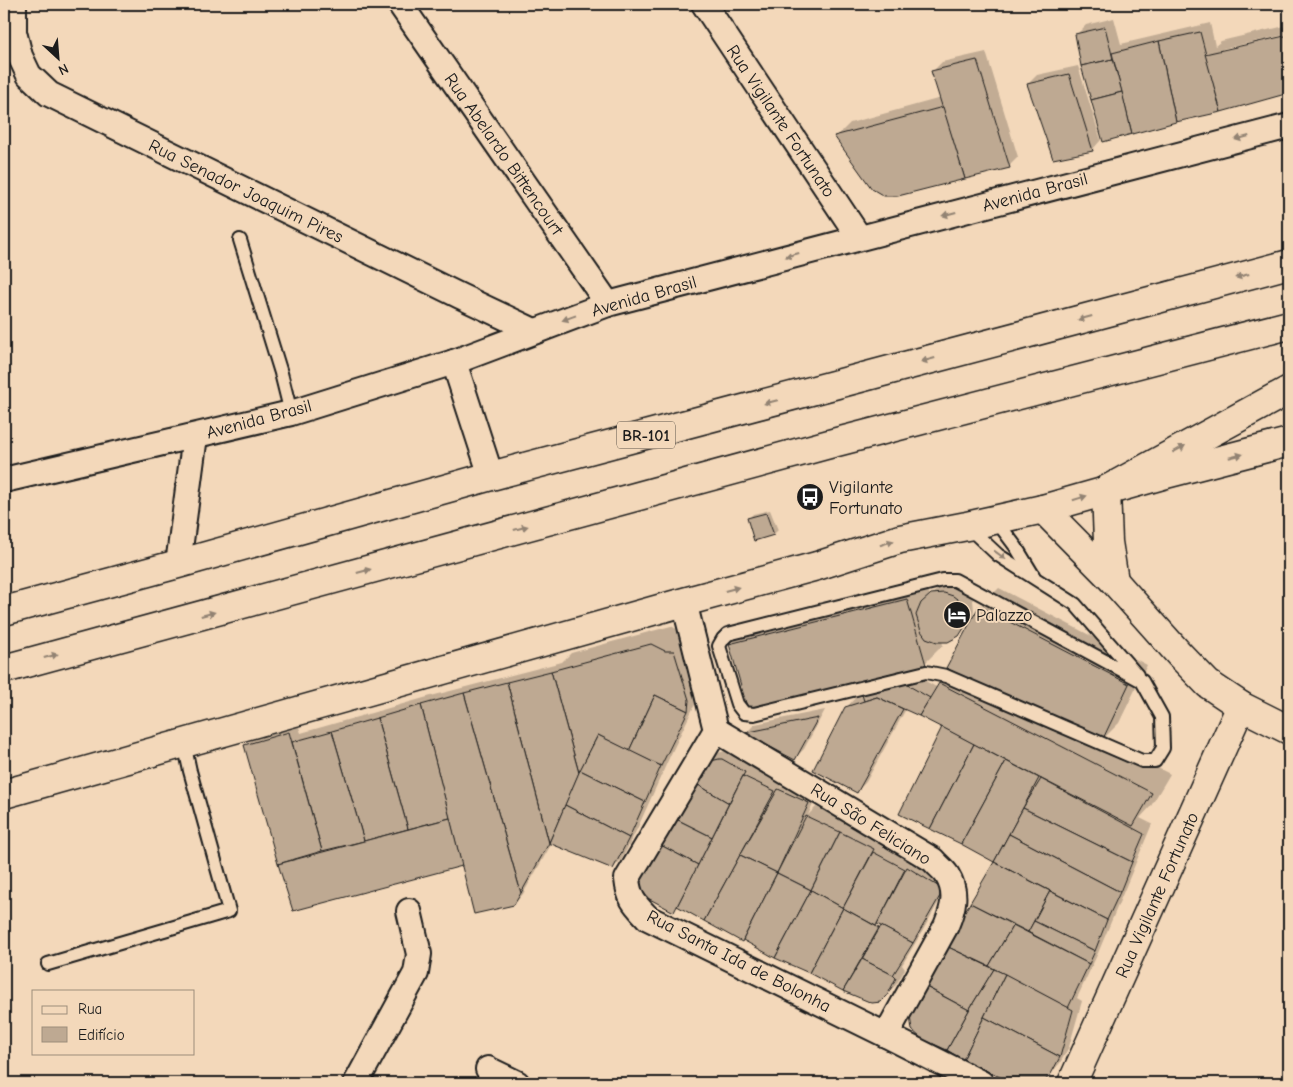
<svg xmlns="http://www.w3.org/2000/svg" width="1293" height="1087" font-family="'Comic Neue',sans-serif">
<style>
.shadow{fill:#0003;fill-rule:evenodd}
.building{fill:#bea992;stroke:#1c1c1c}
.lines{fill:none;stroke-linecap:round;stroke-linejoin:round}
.lane-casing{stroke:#1c1c1c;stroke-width:16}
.street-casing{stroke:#1c1c1c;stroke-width:28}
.secondary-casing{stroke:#1c1c1c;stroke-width:31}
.highway-casing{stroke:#1c1c1c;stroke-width:31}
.lane{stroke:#f3d8ba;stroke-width:12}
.street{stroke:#f3d8ba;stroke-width:24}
.secondary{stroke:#f3d8ba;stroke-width:28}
.highway{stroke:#f3d8ba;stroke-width:28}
.oneway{fill:#928373}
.labels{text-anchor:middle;stroke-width:4;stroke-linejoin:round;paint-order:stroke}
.shield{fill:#f3d8ba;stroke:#5c544b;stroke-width:1}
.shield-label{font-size:16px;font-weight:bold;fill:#1c1c1c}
.street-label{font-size:18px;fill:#1c1c1c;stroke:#f3d8ba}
.poi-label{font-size:18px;fill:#1c1c1c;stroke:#f3d8ba;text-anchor:start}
</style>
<rect width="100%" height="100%" fill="#f3d8ba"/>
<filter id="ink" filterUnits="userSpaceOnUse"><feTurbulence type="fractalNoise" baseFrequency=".02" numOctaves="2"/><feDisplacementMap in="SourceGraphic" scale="10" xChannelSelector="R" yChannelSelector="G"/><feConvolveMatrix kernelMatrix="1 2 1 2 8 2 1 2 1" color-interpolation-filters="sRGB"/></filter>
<g filter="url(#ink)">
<g class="shadow">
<polygon points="1114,18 1121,44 1210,23 1215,46 1221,41 1289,25 1289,34 1222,49 1222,52 1289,37 1289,92 1104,140 1076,35 1086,25"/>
<polygon points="986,52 1018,157 1009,166 836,137 850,123 941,98 933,71 942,62"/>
<polygon points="1078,66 1101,140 1092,150 1028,84 1037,75"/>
<polygon points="770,510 778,530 774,534 748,519 753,514"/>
<polygon points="925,581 930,596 942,585 954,584 970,593 973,600 974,610 972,621 958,635 942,641 943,645 925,663 911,667 913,674 938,688 953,671 980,607 999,588 1147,665 1119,723 1102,740 1170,774 1151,806 1140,818 1152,824 1098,953 1077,998 1082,1001 1069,1047 1060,1063 1042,1083 1016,1083 964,1059 947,1049 922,984 995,862 962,843 943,727 906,709 866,782 857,791 846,708 855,698 864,696 859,680 730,644 748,626"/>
<polygon points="671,626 684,633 697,700 670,756 638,827 622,859 613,868 552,843 523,894 514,904 463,864 280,864 246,745 255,736 298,724 301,733 431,696 562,662 571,653"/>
<polygon points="825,710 804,749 795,758 746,733 755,724"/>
<path d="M729 750 754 762 751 766 783 782 780 788 789 780 818 794 808 815 816 807 883 840 881 843 913 859 911 865 917 859 948 885 922 932 902 965 905 969 896 985 880 1000 872 1002 843 990 678 906 673 910 710 755ZM877 922 883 926 880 930 874 926Z"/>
</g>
<g class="building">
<polygon points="1105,27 1113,59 1081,66 1075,34"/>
<polygon points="1200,32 1221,112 1176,122 1159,41"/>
<polygon points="1289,35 1289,93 1221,112 1205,54"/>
<polygon points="1159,41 1176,122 1132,134 1112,53"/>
<polygon points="1113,59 1122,92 1091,100 1081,66"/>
<polygon points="977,60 1010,168 965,179 931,71"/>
<polygon points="1069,74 1093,151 1053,159 1027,84"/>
<polygon points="1122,92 1132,134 1103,142 1091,100"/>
<polygon points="943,107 965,179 898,196 884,196 872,189 834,136"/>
<polygon points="766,513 774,535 754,541 747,518"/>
<polygon points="944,593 953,596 961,602 965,610 965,620 964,628 959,636 948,642 937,642 926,638 921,631 916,615 921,603 931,594"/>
<polygon points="907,599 926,665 748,710 729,644"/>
<polygon points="979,606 1129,684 1101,743 946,668"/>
<polygon points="651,644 665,651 674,651 689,700 688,711 655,695 629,751 598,735 579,773 551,671"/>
<polygon points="551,671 579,773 549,843 507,682"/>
<polygon points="900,671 904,683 930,698 919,716 877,697 864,701 858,682"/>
<polygon points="507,682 549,843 521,893 464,693"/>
<polygon points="939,683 1152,793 1133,826 919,716"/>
<polygon points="464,693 521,893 514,905 474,914 421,705"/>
<polygon points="655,695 688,711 661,766 629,751"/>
<polygon points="877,697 903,709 857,793 813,770 845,707"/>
<polygon points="421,705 450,818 408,829 377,718"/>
<polygon points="377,718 408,829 364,841 332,731"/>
<polygon points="818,718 795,760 744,733"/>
<polygon points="942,727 974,744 930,829 899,814"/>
<polygon points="332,731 364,841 322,851 292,742"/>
<polygon points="289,732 322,851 278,864 244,745"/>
<polygon points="598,735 661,766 645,802 580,770"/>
<polygon points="974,744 1006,761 961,844 930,829"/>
<polygon points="719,759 722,759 745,772 729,803 693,782 711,761"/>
<polygon points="1006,761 1039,778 994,862 961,844"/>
<polygon points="580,770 645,802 629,838 565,805"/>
<polygon points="743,776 775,791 704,921 677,906"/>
<polygon points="1041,779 1144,834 1132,862 1023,808"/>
<polygon points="693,782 729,803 712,837 670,816"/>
<polygon points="778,789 809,803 777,873 740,855"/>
<polygon points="565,805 629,838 613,869 549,843"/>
<polygon points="1023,808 1132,862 1120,892 1009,834"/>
<polygon points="670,816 712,837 698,865 655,842"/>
<polygon points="806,816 840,832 811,890 777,873"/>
<polygon points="450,818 462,866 293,911 278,864"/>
<polygon points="840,832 874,849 843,908 811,890"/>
<polygon points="1009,834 1120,892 1107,920 994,862"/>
<polygon points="655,842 698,865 674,912 644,896 640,885 641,867"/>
<polygon points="873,852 905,869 876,926 843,908"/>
<polygon points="740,855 777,873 742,942 704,921"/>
<polygon points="994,862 1050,891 1028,932 970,903"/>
<polygon points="907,867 941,888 940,896 913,943 877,924"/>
<polygon points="777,873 811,890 775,958 743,940"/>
<polygon points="811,890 843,908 809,973 775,958"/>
<polygon points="1050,891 1107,920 1095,951 1034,921"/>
<polygon points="970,903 1013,925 989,966 944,945"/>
<polygon points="843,908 879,928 843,991 809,973"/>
<polygon points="1034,921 1095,951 1089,964 1028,932"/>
<polygon points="1013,925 1089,964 1068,1008 989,966"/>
<polygon points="881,926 913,943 893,975 862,959"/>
<polygon points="944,945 994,969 969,1010 921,984"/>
<polygon points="862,959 893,975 896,978 887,996 881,1002 872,1003 843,991"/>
<polygon points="994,969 1005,974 963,1060 947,1050 969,1010"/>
<polygon points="1005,974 1073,1010 1060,1057 984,1017"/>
<polygon points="924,986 969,1010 947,1050 922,1039 912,1030 910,1016"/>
<polygon points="984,1017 1060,1057 1051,1074 1043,1083 1013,1083 963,1060"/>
</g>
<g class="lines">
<g class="lane-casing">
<g id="lane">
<polyline points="240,240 281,373 291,413"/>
<polyline points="995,519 1016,547 1033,575"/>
<polyline points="967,526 998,555 1075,604 1137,675"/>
<polygon points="943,580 955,580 1142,681 1162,717 1163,748 1155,761 1142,761 946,676 926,672 754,714 744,713 737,704 719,646 723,639 728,634"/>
<polyline points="48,964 229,911 190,771 184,743"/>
</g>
</g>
<g class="street-casing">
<g id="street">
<polyline points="14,4 14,32 20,56 29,75 49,94 460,296 534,331"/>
<polyline points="400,4 608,304"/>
<polyline points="704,4 859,237"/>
<polyline points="454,362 491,476"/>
<polyline points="4,480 291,413 454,362 608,304 1289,126"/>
<polyline points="178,564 195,436"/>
<path d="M684 602 716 730 627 879C629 899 635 904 648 918L886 1035 981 1083"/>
<path d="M716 730 933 860C937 865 944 870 947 875 958 893 953 909 946 926L886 1035"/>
<polyline points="488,1069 517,1083"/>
<polyline points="356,1083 416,973 419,954 409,911"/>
</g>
</g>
<g class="secondary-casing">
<g id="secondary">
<polyline points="1106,490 1108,542 1114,581"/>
<polyline points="1043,509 1114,581 1179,654 1208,684 1241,706 1289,730"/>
<polyline points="4,794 684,602 817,566 900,539 967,526 1043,509 1166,474 1289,442"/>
<polyline points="1072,1083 1241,706"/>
</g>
</g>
<g class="highway-casing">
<g id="highway">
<polyline points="1106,490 1289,390"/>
<polyline points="4,611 178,564 491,476 1289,264"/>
<polyline points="4,669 833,443 1289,325"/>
</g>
</g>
<use href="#lane" class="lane"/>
<use href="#street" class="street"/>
<use href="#secondary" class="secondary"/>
<use href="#highway" class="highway"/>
</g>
<defs><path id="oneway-solid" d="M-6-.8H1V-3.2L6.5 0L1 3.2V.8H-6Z" transform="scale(1.25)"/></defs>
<g class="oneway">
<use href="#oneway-solid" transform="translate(1242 138) rotate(165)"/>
<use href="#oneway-solid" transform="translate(949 214) rotate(165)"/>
<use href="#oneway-solid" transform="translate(792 255) rotate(165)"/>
<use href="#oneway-solid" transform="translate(1242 276) rotate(165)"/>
<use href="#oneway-solid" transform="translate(569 318) rotate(160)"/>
<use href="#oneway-solid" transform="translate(1085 318) rotate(165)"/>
<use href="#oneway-solid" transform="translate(928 360) rotate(165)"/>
<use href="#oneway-solid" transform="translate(771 402) rotate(165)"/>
<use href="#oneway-solid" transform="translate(1179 449) rotate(-29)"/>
<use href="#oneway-solid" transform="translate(1236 456) rotate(-14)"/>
<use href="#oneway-solid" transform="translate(1080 498) rotate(-17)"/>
<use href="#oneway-solid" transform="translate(521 528) rotate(-15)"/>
<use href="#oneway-solid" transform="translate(887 543) rotate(-18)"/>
<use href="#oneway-solid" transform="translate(1000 555) rotate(36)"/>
<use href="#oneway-solid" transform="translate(364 571) rotate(-15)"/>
<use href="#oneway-solid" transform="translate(732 589) rotate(-15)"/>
<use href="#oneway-solid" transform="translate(208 614) rotate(-15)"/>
<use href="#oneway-solid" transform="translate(51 656) rotate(-15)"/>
</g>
</g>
<defs>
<g id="bus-disc" transform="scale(1.4375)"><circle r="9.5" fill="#1c1c1c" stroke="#f3d8ba"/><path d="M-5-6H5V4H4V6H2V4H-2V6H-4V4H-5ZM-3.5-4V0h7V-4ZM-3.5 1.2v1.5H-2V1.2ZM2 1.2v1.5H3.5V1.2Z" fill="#fff"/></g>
<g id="hotel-disc" transform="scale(1.4375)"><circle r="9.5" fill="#1c1c1c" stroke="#f3d8ba"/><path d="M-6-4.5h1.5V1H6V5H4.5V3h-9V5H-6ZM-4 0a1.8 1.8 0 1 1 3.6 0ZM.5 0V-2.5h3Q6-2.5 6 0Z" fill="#fff"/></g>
</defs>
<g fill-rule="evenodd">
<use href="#bus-disc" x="810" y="497"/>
<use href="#hotel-disc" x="957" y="615"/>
</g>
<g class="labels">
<rect class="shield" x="617" y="421.5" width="58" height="27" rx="4"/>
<g class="shield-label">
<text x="646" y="441">BR-101</text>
</g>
<g class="street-label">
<text transform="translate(781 121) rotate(56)" y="6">Rua Vigilante Fortunato</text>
<text transform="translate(504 154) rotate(55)" y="6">Rua Abelardo Bittencourt</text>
<text transform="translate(246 191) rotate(26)" y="6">Rua Senador Joaquim Pires</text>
<text transform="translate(1035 192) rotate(-15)" y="6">Avenida Brasil</text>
<text transform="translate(644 296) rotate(-16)" y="6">Avenida Brasil</text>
<text transform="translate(259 419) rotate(-15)" y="6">Avenida Brasil</text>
<text transform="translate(871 824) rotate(32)" y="6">Rua São Feliciano</text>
<text transform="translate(1157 895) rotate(-66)" y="6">Rua Vigilante Fortunato</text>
<text transform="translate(739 961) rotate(27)" y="6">Rua Santa Ida de Bolonha</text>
</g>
<g class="poi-label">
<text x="829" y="493">Vigilante<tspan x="829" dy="21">Fortunato</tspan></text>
<text x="976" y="621">Palazzo</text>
</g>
</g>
<rect width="1293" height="1087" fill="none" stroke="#f3d8ba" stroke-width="20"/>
<rect x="10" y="10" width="1273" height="1067" fill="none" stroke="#1c1c1c" stroke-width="2" filter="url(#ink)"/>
<rect x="32" y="990" width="162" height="65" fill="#f3d8ba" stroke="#9d8d7b"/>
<rect x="42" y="1006" width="25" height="8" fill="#f3d8ba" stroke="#9d8d7b"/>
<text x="78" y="1014" font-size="15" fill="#1c1c1c">Rua</text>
<rect x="42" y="1027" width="25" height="15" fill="#bea992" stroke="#9d8d7b"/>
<text x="78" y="1040" font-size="15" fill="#1c1c1c">Edifício</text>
<g transform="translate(58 58) rotate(154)" stroke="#f3d8ba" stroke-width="4" paint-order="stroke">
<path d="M0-4L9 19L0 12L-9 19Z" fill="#1c1c1c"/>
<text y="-8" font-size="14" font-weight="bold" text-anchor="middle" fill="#1c1c1c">N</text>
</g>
</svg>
